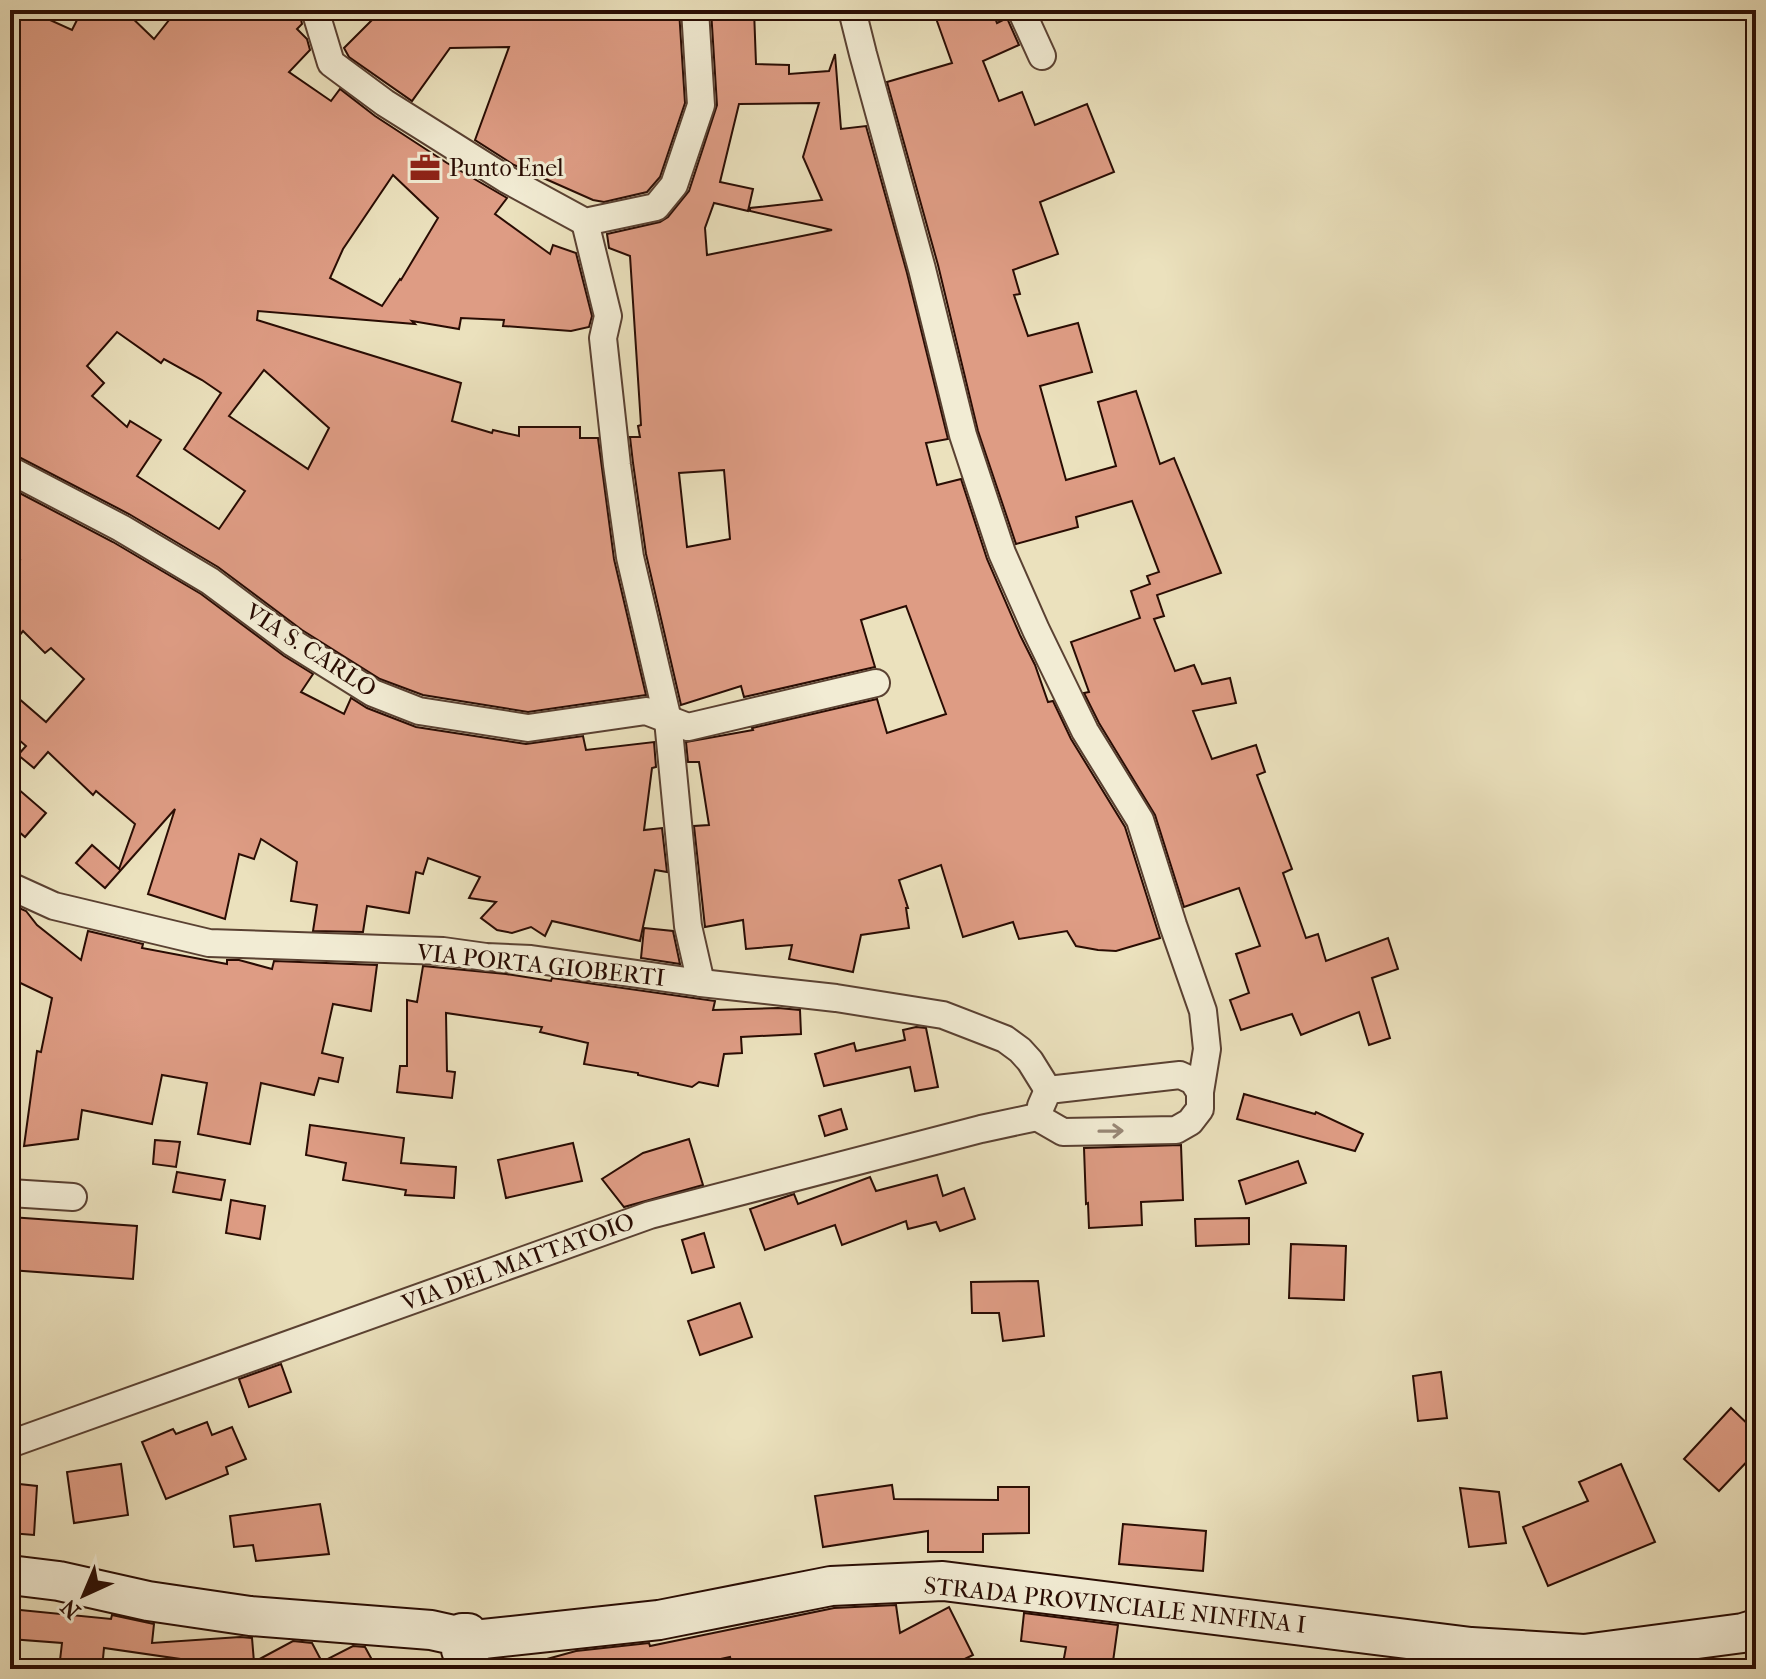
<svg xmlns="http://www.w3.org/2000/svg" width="1766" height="1679" font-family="'IM FELL French Canon',serif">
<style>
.building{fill:#de9c84;stroke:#290c03;stroke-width:2;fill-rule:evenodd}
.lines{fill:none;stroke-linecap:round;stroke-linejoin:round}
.street-casing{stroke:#5a4132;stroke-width:30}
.secondary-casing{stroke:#290c03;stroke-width:42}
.street{stroke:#f2ecd4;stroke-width:26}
.secondary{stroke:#f2ecd4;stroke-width:38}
.oneway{stroke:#988776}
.labels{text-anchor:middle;stroke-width:6;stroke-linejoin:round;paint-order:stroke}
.poi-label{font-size:24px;fill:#290c03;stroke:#f2ecd4;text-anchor:start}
.street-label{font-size:24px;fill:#290c03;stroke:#f2ecd4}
</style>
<rect width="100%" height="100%" fill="#ebe1bd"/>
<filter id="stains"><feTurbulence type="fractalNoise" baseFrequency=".0025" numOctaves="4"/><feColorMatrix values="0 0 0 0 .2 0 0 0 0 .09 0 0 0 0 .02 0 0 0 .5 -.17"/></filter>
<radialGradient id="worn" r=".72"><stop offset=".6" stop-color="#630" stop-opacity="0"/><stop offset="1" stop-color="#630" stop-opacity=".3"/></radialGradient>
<g class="building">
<path d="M10 10H28L72 30 82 10H124L154 39 177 10H299L302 24 297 29 307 39 310 50 289 72 331 101 340 89 375 116 447 163 507 198 495 214 550 254 553 245 576 253 592 316 589 327 571 331 503 326 504 320 461 318 459 329 412 321 415 324 258 311 257 320 461 383 452 421 492 433 493 430 519 436V427H580V438H598L614 559 646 695 528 712 423 695 380 679 302 630 218 567 129 514 17 456 10 454ZM393 175 438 218 401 280 400 279 382 306 330 278 343 249ZM117 332 161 363 164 359 202 380 221 393 184 449 245 491 219 529 137 476 161 440 130 421 127 427 92 396 104 383 87 366ZM264 370 329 428 308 469 229 416Z"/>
<polygon points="382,10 438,10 437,14 509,13 508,10 679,10 685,103 660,177 647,192 604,202 593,200 514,165 475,140 509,47 450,48 412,101 349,57 344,48"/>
<path d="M711 10H754L756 64 789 65V74L829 71 835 54 841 129 866 126 907 273 948 439 926 443 937 485 961 479 987 559 1020 635 1035 665 1048 702 1053 701 1071 739 1125 827 1160 938 1116 951 1098 950 1076 946 1067 931 1019 939 1013 922 963 937 941 865 899 880 908 908H906L909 928 861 935 853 972 789 959 792 945 746 949 743 920 705 927 694 826 709 825 699 762H688L686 742 753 730 752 728 877 699 887 733 946 714 906 606 861 620 875 667 744 697 741 686 681 705 646 554 633 463 630 437H640L638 426 641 425 630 256 609 248 607 234 660 222 668 217 689 191 717 105ZM819 103 803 157 822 200 750 208V211L832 230 707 255 705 228 714 203 748 211 753 189 720 182 739 104ZM724 470 730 539 687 547 679 473Z"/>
<polygon points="933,10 992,10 997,23 1007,18 1019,45 983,61 999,101 1022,92 1035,125 1087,104 1114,172 1040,202 1058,254 1013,270 1020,294 1014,295 1028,336 1078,323 1092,372 1040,386 1066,480 1116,466 1098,402 1136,391 1160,464 1174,458 1221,573 1157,595 1164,616 1154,619 1175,671 1194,665 1202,684 1230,678 1236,703 1193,711 1212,759 1256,745 1265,772 1257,775 1292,869 1283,873 1306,938 1318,934 1326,961 1388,938 1398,969 1372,978 1390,1038 1369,1045 1359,1012 1301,1035 1292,1014 1241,1030 1230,1000 1249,993 1236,954 1260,946 1239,888 1184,907 1155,815 1099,723 1084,693 1089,692 1071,642 1140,618 1131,591 1150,584 1147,576 1159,572 1132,501 1076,517 1078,527 1016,544 978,431 938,265 887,82 952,63"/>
<polygon points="10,488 113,542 201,594 284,656 313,674 301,692 344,714 351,698 367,708 416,727 526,744 583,736 586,750 654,742 656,767 652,768 644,830 662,828 667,872 655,870 640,941 552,921 545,936 531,927 512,933 497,930 481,918 496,902 469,898 480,877 428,858 423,874 416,872 409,913 367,906 363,932 313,931 317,905 291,901 297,862 261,839 254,859 239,854 225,919 148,894 175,809 105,888 76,863 92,845 119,869 135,824 96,791 93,795 48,752 34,768 18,755 26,746 10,732 10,691 46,722 84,679 51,648 45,653 23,631 10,647 10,574 20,560 10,553"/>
<polygon points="10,782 46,813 25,837 10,824"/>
<polygon points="10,904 26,911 37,925 81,960 88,931 143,944 142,948 227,964 227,960 239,960 272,969 274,961 377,965 371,1011 333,1004 322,1053 343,1058 338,1082 319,1078 314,1095 261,1083 250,1144 198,1134 207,1083 162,1075 152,1124 82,1110 78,1139 24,1146 37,1051 41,1052 52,998 10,978"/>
<polygon points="644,928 673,931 680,964 641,958"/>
<polygon points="423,966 506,974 551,981 552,978 715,1001 713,1010 778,1008 800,1010 801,1034 741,1037 742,1053 724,1054 718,1086 699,1082 692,1087 638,1075 638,1073 584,1064 588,1043 540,1032 542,1027 446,1013 447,1071 455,1072 452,1098 397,1092 400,1066 407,1066 407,1000 417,1002"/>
<polygon points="916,1027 926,1028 938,1087 915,1091 910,1067 824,1086 815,1054 854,1043 856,1051 905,1040 903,1030"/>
<polygon points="1244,1094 1315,1114 1316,1112 1363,1134 1355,1151 1237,1119"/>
<polygon points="841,1109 847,1129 825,1136 819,1116"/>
<polygon points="310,1125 404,1138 401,1163 456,1167 454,1198 405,1195 406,1190 343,1180 346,1163 306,1155"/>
<polygon points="689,1139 703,1185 624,1207 602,1179 643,1153"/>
<polygon points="155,1140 180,1142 176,1167 153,1164"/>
<polygon points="573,1143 582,1181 506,1198 498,1160"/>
<polygon points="1181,1145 1183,1200 1141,1202 1142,1225 1089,1228 1088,1203 1086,1204 1084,1148"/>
<polygon points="1298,1161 1306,1183 1246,1204 1239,1181"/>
<polygon points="177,1172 225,1180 221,1200 173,1192"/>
<polygon points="937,1175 943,1196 964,1188 975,1219 940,1231 936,1222 908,1229 906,1221 842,1245 835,1225 765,1250 750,1209 794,1194 798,1204 870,1177 876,1191"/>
<polygon points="231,1200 265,1206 260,1239 226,1233"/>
<polygon points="10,1217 137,1226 133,1279 10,1270"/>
<polygon points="1249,1218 1249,1244 1196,1246 1195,1219"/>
<polygon points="704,1233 714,1267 692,1273 682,1240"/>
<polygon points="1291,1244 1346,1246 1344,1300 1289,1298"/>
<polygon points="1038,1281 1044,1336 1003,1341 999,1313 972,1313 971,1282"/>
<polygon points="740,1303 752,1337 700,1355 688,1321"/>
<polygon points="281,1364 291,1392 249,1407 239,1379"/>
<polygon points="1441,1372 1447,1418 1418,1421 1413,1376"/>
<polygon points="1731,1408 1756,1432 1756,1452 1719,1491 1684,1459"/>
<polygon points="207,1422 212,1435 232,1427 246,1459 226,1467 228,1474 166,1499 142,1442 173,1429 176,1434"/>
<polygon points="121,1464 128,1515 74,1523 67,1472"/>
<polygon points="1621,1464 1655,1542 1548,1586 1523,1527 1588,1501 1579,1482"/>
<polygon points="10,1483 37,1486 34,1535 10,1533"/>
<polygon points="892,1485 894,1499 998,1500 998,1487 1029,1487 1029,1533 983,1534 983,1552 928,1552 928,1531 823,1547 815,1496"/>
<polygon points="1460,1488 1499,1492 1506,1543 1469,1547"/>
<polygon points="320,1504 329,1554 256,1561 253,1545 234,1547 230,1516"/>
<polygon points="1123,1524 1206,1531 1203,1571 1119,1564"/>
<polygon points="896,1605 900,1633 949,1607 973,1655 944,1669 886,1669 882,1663 866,1669 733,1669 730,1657 675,1669 537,1669 536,1662 576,1651 649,1643 650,1646 834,1608"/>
<polygon points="10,1609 111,1619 112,1615 154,1624 152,1643 240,1637 252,1638 254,1662 293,1641 312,1643 322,1662 353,1646 365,1647 377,1669 181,1669 180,1659 104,1648 102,1669 59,1669 62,1643 10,1639"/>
<polygon points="1024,1613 1118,1625 1112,1669 1062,1669 1066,1647 1021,1641"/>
</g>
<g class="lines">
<g class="street-casing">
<g id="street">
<polyline points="315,10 331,63 385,103 506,179 585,222 656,207 674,185 701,105 695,10"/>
<polyline points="852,10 863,54 922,269 963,435 1002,553 1036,630 1085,731 1140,820 1173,925 1203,1011 1207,1049 1200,1092 1200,1109 1190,1122 1176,1130 1063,1132 1037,1117"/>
<polyline points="1021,10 1042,56"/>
<polyline points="585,222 608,316 603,338 617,465 630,557 668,720 688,926 701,983"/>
<polyline points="10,470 121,528 210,581 293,643 373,693 419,711 528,728 646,711 688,727 876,683"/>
<polyline points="10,886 54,906 209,943 443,951 486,957 531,959 701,983 836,998 943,1015 1005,1039 1020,1050 1030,1061 1048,1090"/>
<polyline points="1041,1106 1048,1090 1180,1075 1193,1081 1200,1092"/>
<polyline points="10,1193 73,1197"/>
<polyline points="10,1444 650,1215 981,1129 1037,1117"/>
</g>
</g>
<g class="secondary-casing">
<g id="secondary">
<polyline points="10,1575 59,1581 148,1601 250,1616 431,1630 458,1636 462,1633 468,1633 474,1640 473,1646 469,1650 461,1650"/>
<polyline points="474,1640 659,1620 831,1586 943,1581 1471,1647 1584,1654 1743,1633 1756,1629"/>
</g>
</g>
<use href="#street" class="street"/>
<use href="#secondary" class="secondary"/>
</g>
<defs><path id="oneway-shaft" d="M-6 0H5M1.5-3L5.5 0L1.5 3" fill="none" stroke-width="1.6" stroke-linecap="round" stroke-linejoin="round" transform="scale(2)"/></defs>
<use class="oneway" href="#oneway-shaft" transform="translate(1111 1131) rotate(-1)"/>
<defs>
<g id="office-bare" transform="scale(2.4)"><path d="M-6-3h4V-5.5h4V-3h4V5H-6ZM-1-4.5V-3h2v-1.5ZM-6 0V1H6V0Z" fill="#8f2418" stroke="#f2ecd4" stroke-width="2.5" paint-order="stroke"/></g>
</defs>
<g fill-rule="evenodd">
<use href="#office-bare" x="425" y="168"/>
</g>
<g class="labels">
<g class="poi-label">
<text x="449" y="176">Punto Enel</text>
</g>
<g class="street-label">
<text transform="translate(311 650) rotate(33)" y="8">VIA S. CARLO</text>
<text transform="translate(541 965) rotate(6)" y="8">VIA PORTA GIOBERTI</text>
<text transform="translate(518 1262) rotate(-20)" y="8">VIA DEL MATTATOIO</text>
<text transform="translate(1115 1605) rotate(6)" y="8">STRADA PROVINCIALE NINFINA I</text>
</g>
</g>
<rect width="1766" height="1679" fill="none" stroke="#ebe1bd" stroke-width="40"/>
<rect x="12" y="12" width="1742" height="1655" fill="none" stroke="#290c03" stroke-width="4"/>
<rect x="20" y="20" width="1726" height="1639" fill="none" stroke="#290c03" stroke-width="2"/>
<g transform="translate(84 1595) rotate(224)" stroke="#f2ecd4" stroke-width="6" paint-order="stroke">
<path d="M0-6L14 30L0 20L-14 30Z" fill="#290c03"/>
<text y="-12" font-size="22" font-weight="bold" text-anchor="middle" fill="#290c03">N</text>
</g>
<rect width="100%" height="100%" filter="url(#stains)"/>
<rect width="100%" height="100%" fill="url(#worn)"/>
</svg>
